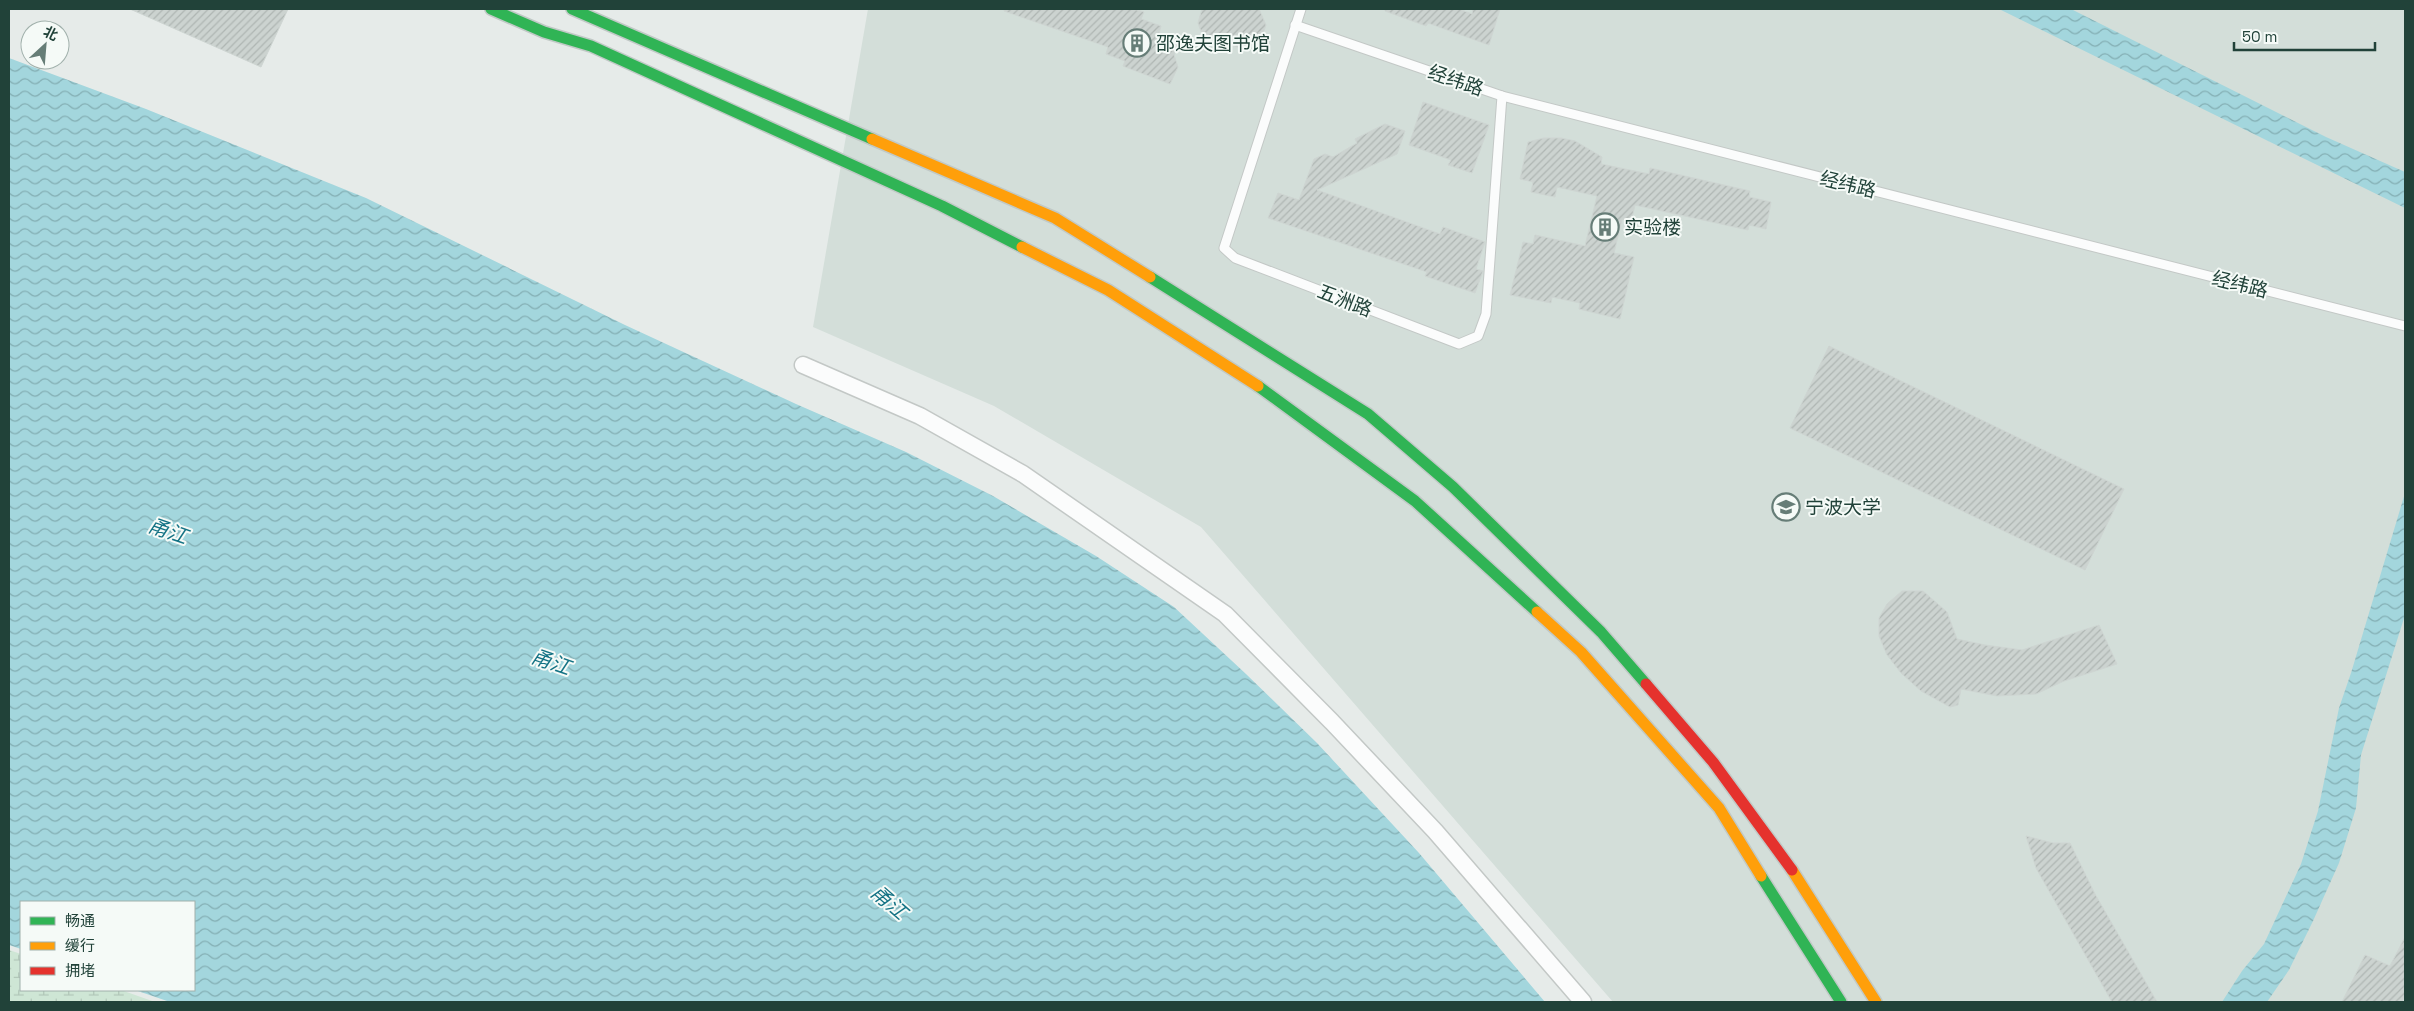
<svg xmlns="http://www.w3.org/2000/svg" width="2414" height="1011" font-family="'Space Grotesk','Noto Sans SC',sans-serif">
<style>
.built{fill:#d3ded9}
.wetland{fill:url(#wetland-marsh)}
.water{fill:url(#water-waves)}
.building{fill:url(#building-hatch);stroke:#ced5d2}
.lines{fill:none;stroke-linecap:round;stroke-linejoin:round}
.lane-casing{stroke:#c3c8c6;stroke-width:11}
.street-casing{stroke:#c3c8c6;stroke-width:19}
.fast-casing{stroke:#c1c9c6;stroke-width:14}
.slow-casing{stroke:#c1c9c6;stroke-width:14}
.jam-casing{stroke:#c1c9c6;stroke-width:14}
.lane{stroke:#fbfcfc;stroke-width:9}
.street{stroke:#fbfcfc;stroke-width:16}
.fast{stroke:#30b455;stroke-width:11}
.slow{stroke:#ff9f0a;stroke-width:11}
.jam{stroke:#e5322d;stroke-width:11}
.labels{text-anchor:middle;stroke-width:4;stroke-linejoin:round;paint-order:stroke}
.poi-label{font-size:19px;fill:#214239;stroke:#f5faf7;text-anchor:start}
.street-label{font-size:19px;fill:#214239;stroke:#f5faf7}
.water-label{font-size:20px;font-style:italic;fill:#147385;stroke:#f5faf7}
</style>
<defs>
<pattern id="wetland-marsh" width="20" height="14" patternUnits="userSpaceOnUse" patternTransform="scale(1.25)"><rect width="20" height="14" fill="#cee6d5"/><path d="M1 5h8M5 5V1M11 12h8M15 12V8" fill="none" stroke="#b1c6b8"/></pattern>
<pattern id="water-waves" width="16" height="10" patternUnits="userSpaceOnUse" patternTransform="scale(1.25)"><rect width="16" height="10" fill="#a3d6dd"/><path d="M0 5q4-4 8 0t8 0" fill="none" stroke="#84afb4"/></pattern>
<pattern id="building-hatch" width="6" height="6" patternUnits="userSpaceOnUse" patternTransform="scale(1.25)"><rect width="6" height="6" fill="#ccd3d0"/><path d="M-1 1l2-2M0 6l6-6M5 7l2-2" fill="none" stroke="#afb6b3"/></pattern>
</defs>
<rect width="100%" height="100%" fill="#e6ebe9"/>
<polygon class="built" points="868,9 2405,9 2405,1002 1613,1002 1201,527 994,406 813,327"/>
<polygon class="wetland" points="9,950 21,954 21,990 121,990 155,1002 9,1002"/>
<g class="water">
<polygon points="1999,9 2071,9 2326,137 2405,172 2405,208"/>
<polygon points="9,58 146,109 366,198 625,325 796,404 906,452 993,496 1096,556 1174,607 1246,674 1317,743 1419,853 1545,1002 170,1002 135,990 194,990 194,902 21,902 21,949 9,945"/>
<polygon points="2405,493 2405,615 2361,755 2356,808 2339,863 2313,921 2289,970 2267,1002 2222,1002 2242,971 2264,944 2301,864 2318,811 2339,708 2351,673"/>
</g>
<g class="building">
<polygon points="130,9 288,9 261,67"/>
<polygon points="1005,9 1133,9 1144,12 1141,19 1161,26 1159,33 1179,39 1174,55 1178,67 1170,84 1123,66 1125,61 1106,54 1108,47 1004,11"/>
<polygon points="1202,9 1259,9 1266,25 1261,39 1243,49 1202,34 1198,23"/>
<polygon points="1385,9 1459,9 1472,14 1473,9 1500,9 1489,45 1428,23 1426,26 1385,11"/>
<polygon points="1423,102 1489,125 1472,173 1448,165 1451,160 1409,145"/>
<polygon points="1385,124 1405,131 1397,154 1317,190 1440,234 1443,227 1485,242 1476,269 1483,271 1475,293 1425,276 1427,272 1268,218 1278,193 1299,200 1314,159 1325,154 1333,157 1357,143 1355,139"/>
<polygon points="1544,138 1561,138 1575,141 1602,157 1601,164 1649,174 1650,168 1750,191 1749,197 1771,202 1766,229 1749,225 1748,230 1635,205 1631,222 1622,219 1614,253 1634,257 1620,319 1579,309 1580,303 1552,297 1551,303 1510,295 1523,242 1533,244 1535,235 1585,246 1597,196 1557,187 1555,197 1531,192 1533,182 1520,179 1528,142"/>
<polygon points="1829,346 2124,489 2085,570 1790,428"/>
<polygon points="1902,591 1923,591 1947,612 1957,639 1985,645 2022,650 2099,625 2117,664 2064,681 2036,694 1997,696 1961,689 1958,705 1950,707 1921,691 1901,673 1887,655 1879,636 1879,618 1887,604"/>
<polygon points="2026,836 2053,843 2070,843 2095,894 2157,1002 2112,1002 2036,868"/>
<polygon points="2405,937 2405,995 2402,1002 2342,1002 2365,955 2390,966"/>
</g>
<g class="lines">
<g class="lane-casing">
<g id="lane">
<polyline points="1301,9 1224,248 1235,258 1459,344 1478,336 1486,314 1502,96"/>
<polyline points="1295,25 1502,96 2405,326"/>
</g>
</g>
<g class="street-casing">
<polyline id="street" points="803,365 920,416 1023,474 1225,614 1332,722 1435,831 1583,1002"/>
</g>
<g class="fast-casing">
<g id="fast">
<polyline points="491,9 544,32 591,46 942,206 1022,247"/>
<polyline points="572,9 872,139"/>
<polyline points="1150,277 1368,414 1453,487 1601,632 1646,684"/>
<polyline points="1258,386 1415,501 1537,612"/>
<polyline points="1761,876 1841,1002"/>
</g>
</g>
<g class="slow-casing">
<g id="slow">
<polyline points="872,139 1055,218 1150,277"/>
<polyline points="1022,247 1108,290 1258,386"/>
<polyline points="1537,612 1581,652 1719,808 1761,876"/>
<polyline points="1792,870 1876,1002"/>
</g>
</g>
<g class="jam-casing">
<polyline id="jam" points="1646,684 1713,762 1792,870"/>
</g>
<use href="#lane" class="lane"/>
<use href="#street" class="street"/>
<use href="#fast" class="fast"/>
<use href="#slow" class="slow"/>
<use href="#jam" class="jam"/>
</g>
<defs>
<g id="building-ring" transform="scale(1.4375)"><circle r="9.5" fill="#f5faf7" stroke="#667d77" stroke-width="1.5"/><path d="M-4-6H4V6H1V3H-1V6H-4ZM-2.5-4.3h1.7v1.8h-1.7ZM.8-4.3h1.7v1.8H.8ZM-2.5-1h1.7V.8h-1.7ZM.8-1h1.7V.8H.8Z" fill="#667d77"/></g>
<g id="university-ring" transform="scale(1.4375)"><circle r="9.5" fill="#f5faf7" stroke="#667d77" stroke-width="1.5"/><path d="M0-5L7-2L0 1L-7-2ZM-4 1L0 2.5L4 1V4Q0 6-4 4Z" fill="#667d77"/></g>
</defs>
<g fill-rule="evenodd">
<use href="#building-ring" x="1137" y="43"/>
<use href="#building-ring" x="1605" y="227"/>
<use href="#university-ring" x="1786" y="507"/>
</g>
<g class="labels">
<g class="poi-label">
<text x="1156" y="50">邵逸夫图书馆</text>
<text x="1624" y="234">实验楼</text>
<text x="1805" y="514">宁波大学</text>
</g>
<g class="street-label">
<text transform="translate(1456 80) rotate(19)" y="7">经纬路</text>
<text transform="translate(1848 184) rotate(14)" y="7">经纬路</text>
<text transform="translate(2240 284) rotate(14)" y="7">经纬路</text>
<text transform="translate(1345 300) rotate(21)" y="7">五洲路</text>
</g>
<g class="water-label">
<text transform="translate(168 531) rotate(19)" y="7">甬江</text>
<text transform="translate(551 662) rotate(19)" y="7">甬江</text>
<text transform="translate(889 902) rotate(41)" y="7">甬江</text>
</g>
</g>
<rect width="2414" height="1011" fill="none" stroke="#214239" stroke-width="20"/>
<rect x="20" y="901" width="175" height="90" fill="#f5faf7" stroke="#a0b0ab"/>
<rect x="30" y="917" width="25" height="8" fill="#30b455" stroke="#a0b0ab"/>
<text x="65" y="926" font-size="15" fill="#214239">畅通</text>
<rect x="30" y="942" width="25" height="8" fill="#ff9f0a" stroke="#a0b0ab"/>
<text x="65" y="951" font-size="15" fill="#214239">缓行</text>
<rect x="30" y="967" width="25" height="8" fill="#e5322d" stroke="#a0b0ab"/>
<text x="65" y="976" font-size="15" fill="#214239">拥堵</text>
<g transform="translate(45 45) rotate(26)"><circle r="24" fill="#f5faf7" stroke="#a0b0ab"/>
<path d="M0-4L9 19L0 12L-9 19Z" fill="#667d77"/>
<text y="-8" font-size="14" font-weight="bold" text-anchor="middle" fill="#214239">北</text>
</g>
<path d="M2234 42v8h141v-8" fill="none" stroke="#214239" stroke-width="2.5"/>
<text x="2242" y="42" font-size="15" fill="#214239" stroke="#f5faf7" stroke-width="4" paint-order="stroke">50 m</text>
</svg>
